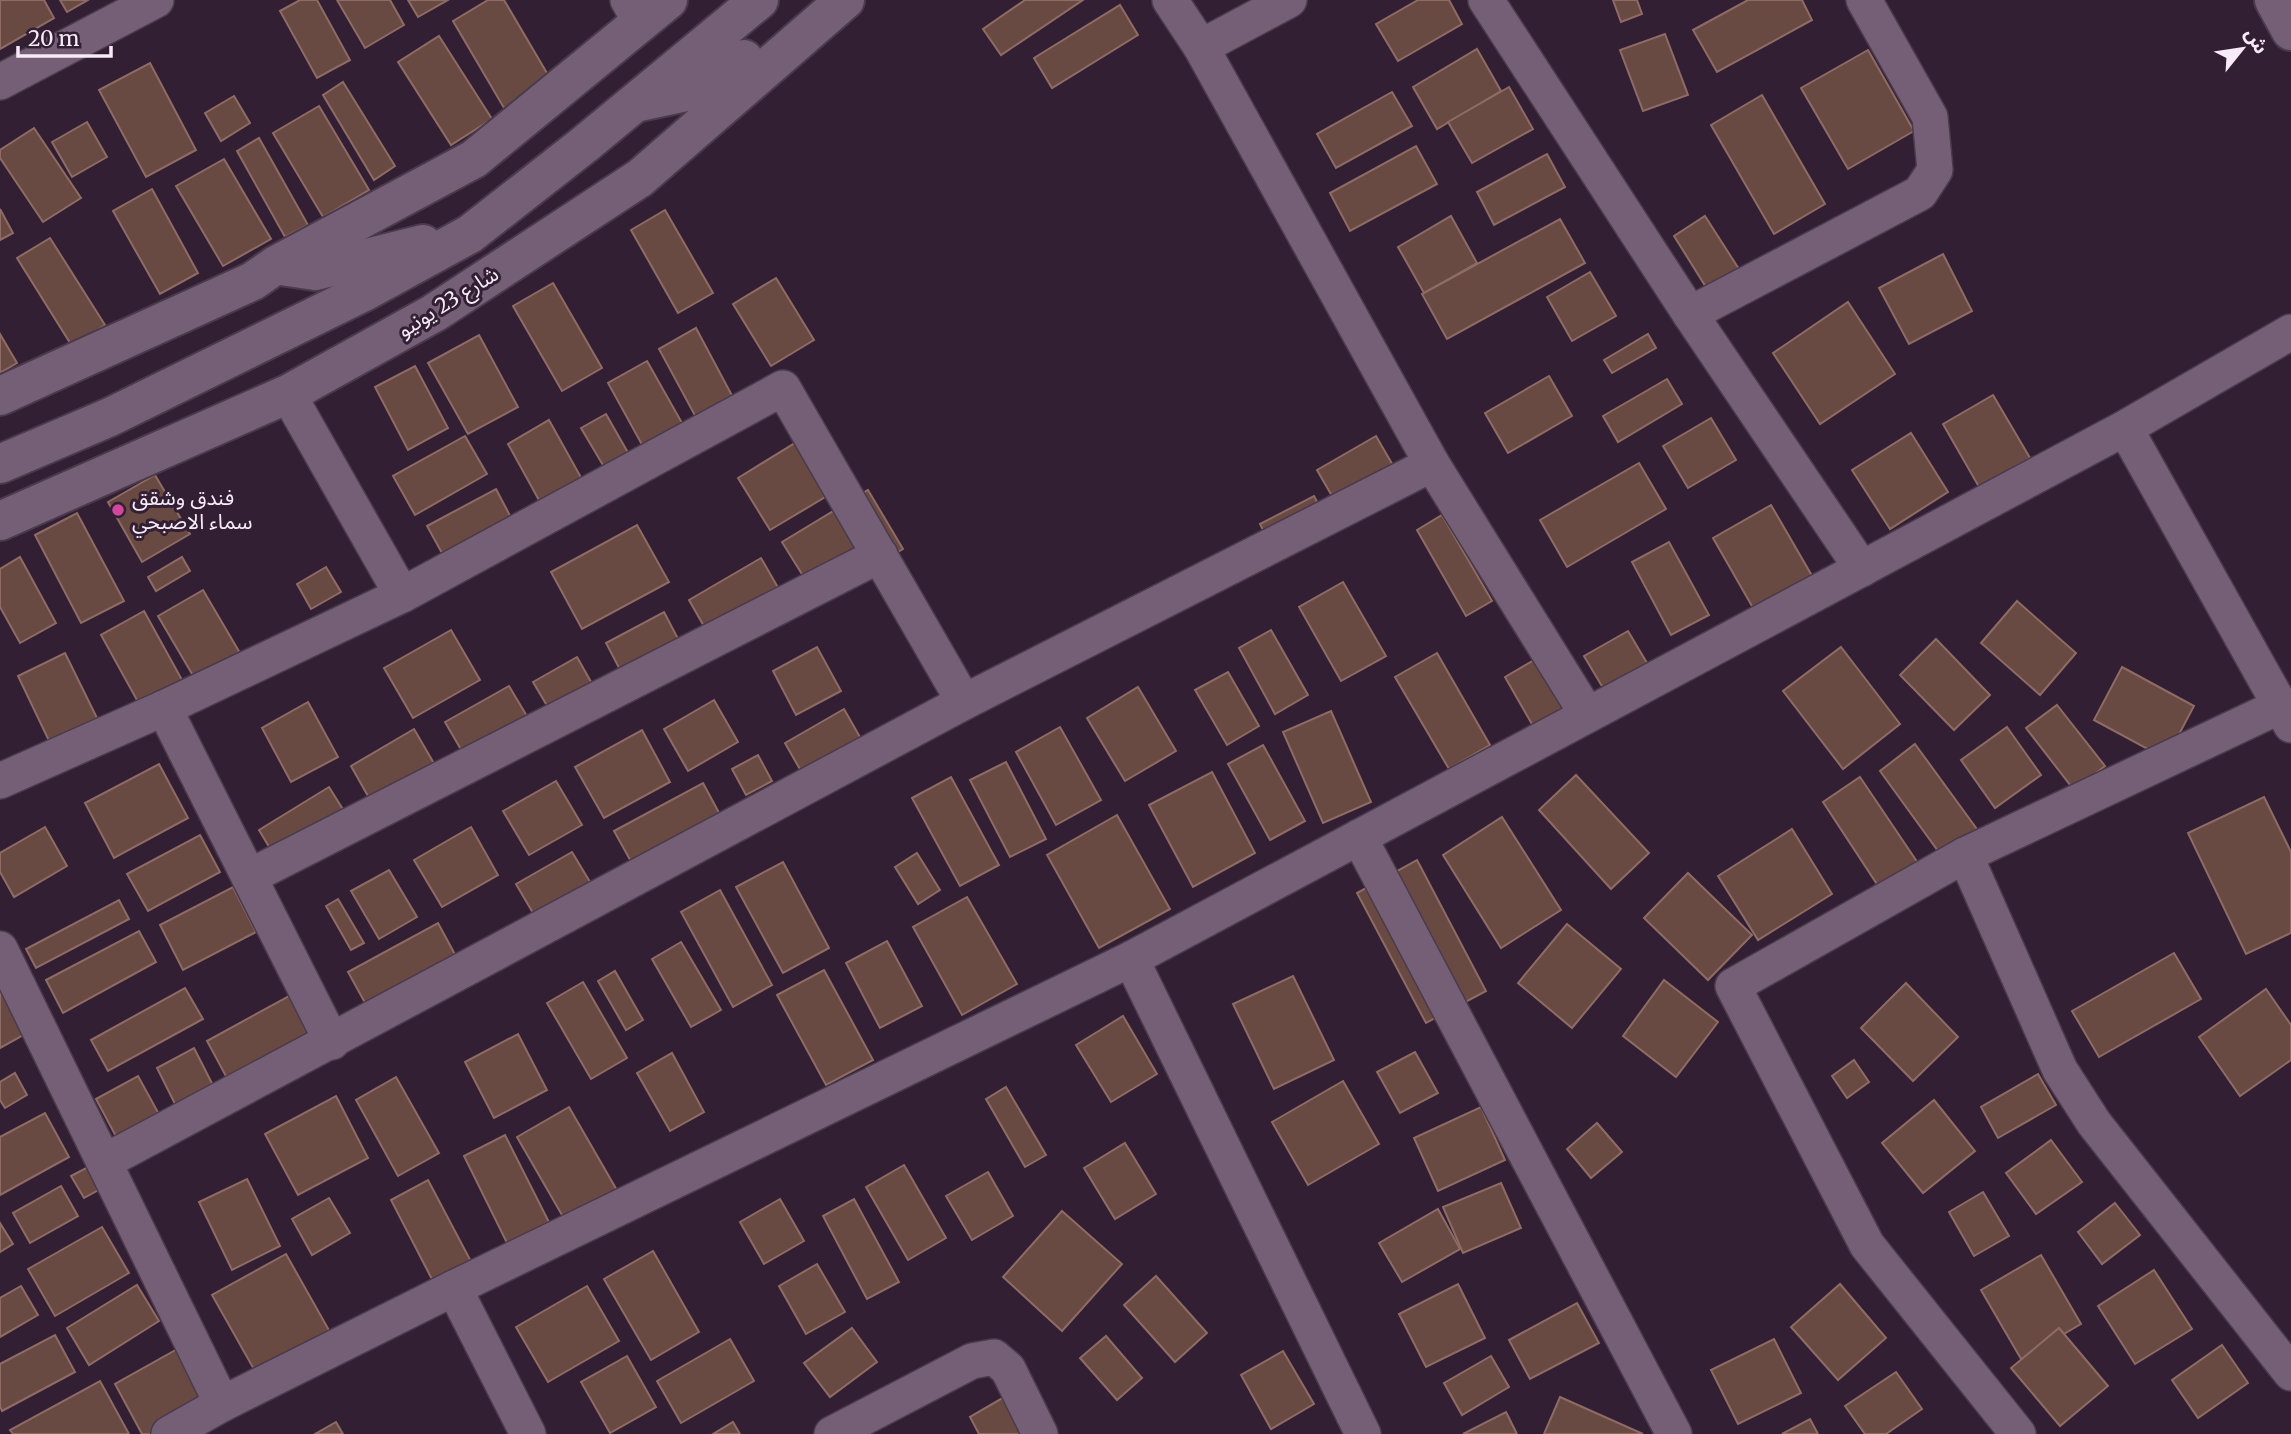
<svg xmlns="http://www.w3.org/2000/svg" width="2291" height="1434" font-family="Merriweather,'Noto Sans Arabic',serif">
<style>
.building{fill:#694a43;stroke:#8e6c65;stroke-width:2}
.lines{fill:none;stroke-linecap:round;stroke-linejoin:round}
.minor-casing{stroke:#4a3a4c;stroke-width:38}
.tertiary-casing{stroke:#4a3a4c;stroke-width:42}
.minor{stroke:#755f77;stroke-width:35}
.tertiary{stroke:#755f77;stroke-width:38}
.hotel-dot{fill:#d1479c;stroke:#321f33;stroke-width:2.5}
.labels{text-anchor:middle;stroke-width:6;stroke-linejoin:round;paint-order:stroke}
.street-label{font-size:21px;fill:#f7ebf8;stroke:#321f33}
.poi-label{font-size:21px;fill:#f7ebf8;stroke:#321f33;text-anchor:start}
</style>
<rect width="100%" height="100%" fill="#321f33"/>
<g class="building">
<polygon points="0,0 44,0 54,18 0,49"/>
<polygon points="60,0 88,0 67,12"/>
<polygon points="300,0 317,0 350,60 317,78 280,11"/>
<polygon points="337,0 390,0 404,25 365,48"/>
<polygon points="408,0 448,0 418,17"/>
<polygon points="488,0 504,0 551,80 504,108 453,21"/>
<polygon points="1025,0 1083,0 1001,55 983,29"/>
<polygon points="1418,0 1449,0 1462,24 1398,61 1376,24"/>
<polygon points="1613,0 1637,0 1642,14 1621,22"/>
<polygon points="1748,0 1802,0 1812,20 1717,72 1693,30"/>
<polygon points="1120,5 1138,35 1052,88 1034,58"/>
<polygon points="1665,34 1688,95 1643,111 1620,50"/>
<polygon points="439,36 492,119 451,145 398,62"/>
<polygon points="1477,49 1501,91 1437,129 1413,87"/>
<polygon points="1868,50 1914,131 1848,169 1801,88"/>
<polygon points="150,63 196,150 146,177 99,90"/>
<polygon points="343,82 395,166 374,180 323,95"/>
<polygon points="1509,87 1533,129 1472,163 1448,122"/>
<polygon points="1392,92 1412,126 1336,168 1317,134"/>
<polygon points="1762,95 1825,204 1774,234 1711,125"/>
<polygon points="234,96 250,123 221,141 205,113"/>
<polygon points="319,106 369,190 323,217 273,133"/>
<polygon points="87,122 107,157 72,177 52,142"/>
<polygon points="34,128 81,198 43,222 0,158 0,150"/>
<polygon points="259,138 308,225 285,237 237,151"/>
<polygon points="1416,146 1437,184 1350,231 1330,193"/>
<polygon points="1547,154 1565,187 1494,225 1477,192"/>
<polygon points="224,159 271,239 223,266 176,186"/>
<polygon points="152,189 198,273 160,294 113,211"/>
<polygon points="0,209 13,233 0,240"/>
<polygon points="665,210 713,293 678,313 631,230"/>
<polygon points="1451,216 1477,263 1424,293 1398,247"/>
<polygon points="1705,216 1746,280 1714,300 1674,236"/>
<polygon points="1560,219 1585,263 1447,339 1422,294"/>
<polygon points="50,238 105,325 72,346 17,258"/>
<polygon points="1943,254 1972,311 1909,344 1879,288"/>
<polygon points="1590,272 1616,316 1572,341 1547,297"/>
<polygon points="776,278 814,340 771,366 733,304"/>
<polygon points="553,283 602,368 562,391 513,306"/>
<polygon points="1848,302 1895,374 1820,424 1773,353"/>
<polygon points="696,328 736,403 699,423 659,349"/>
<polygon points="0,334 17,363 0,373"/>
<polygon points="1648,334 1656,348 1612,373 1604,360"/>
<polygon points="479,335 518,407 468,434 428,363"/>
<polygon points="647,361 686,430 646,452 608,383"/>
<polygon points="415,366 448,428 408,450 375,387"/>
<polygon points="1549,376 1572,416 1508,453 1485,413"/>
<polygon points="1667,379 1682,404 1618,442 1603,416"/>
<polygon points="1993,395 2030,458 1979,487 1943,424"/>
<polygon points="606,414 631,458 607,472 581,428"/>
<polygon points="1711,418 1736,460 1688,488 1663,446"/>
<polygon points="549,420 593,499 551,522 508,444"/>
<polygon points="1911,433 1948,492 1890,529 1852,470"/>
<polygon points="465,436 487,474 415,515 393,476"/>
<polygon points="1376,436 1402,481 1343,515 1317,470"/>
<polygon points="795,443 827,496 770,530 738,478"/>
<polygon points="1639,463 1666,509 1567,567 1540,520"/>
<polygon points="155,475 190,534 142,562 108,502"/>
<polygon points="496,489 516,527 448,564 427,526"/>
<polygon points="868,490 903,549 818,600 782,542"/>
<polygon points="1314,496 1332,530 1277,558 1260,524"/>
<polygon points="1771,505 1815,581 1757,615 1713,538"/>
<polygon points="77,513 124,601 81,623 35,535"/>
<polygon points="1442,515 1492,601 1466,616 1417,530"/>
<polygon points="637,525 669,582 582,629 551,572"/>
<polygon points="1669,542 1709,615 1671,635 1632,562"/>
<polygon points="20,557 56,623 20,643 0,607 0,569"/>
<polygon points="182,557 190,571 156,591 148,577"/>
<polygon points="761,558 787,603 714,644 689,600"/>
<polygon points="326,567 341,592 311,609 297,584"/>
<polygon points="1343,582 1386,656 1341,681 1299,607"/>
<polygon points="203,590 247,665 202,691 158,616"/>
<polygon points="2017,601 2076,653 2040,695 1981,643"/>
<polygon points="144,611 192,698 149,722 101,635"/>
<polygon points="664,612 686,654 628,685 606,643"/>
<polygon points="451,630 480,680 413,718 384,668"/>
<polygon points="1271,630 1308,695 1275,714 1239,648"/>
<polygon points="1628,631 1647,663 1603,688 1584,656"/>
<polygon points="1936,639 1990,695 1954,730 1900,675"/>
<polygon points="1558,646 1590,702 1537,733 1505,677"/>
<polygon points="817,647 841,691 796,715 773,671"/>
<polygon points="1841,647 1900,724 1843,769 1783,691"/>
<polygon points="65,653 98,720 50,743 18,676"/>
<polygon points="1437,653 1490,745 1449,769 1395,677"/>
<polygon points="577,657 599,696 556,721 533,682"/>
<polygon points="2122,667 2194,706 2166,759 2094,720"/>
<polygon points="1228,672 1259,726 1227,745 1195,690"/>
<polygon points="509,686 534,728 470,765 445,722"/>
<polygon points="1138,687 1176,751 1125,781 1087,718"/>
<polygon points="714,700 738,742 688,771 664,729"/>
<polygon points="308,702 338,757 291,782 262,728"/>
<polygon points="2057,705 2105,766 2074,790 2026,728"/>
<polygon points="844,709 869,753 810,787 785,743"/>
<polygon points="1331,711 1371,802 1323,823 1283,732"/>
<polygon points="1060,727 1101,800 1056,825 1016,752"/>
<polygon points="2007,727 2041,775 1995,808 1961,760"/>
<polygon points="414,729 446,784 382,821 351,766"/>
<polygon points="642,730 670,782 604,818 575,767"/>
<polygon points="1915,744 1982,836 1946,862 1880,771"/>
<polygon points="1263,745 1305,821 1270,840 1228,764"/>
<polygon points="758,755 772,781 746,795 732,769"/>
<polygon points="1006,762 1046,839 1010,857 970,780"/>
<polygon points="159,764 188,818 114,858 85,803"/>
<polygon points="1212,772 1255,853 1193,887 1149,805"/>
<polygon points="1576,775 1649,853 1611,889 1539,810"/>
<polygon points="951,777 999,865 960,886 912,798"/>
<polygon points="1860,777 1926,875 1888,901 1823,802"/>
<polygon points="556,781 582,825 529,855 503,811"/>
<polygon points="703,783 723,820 634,867 614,831"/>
<polygon points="329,787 354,827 283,870 259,830"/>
<polygon points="2264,797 2291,852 2291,933 2246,954 2188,833"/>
<polygon points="1117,815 1170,909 1099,948 1047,855"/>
<polygon points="1502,817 1561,910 1501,948 1443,855"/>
<polygon points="45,827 67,866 14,897 0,872 0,853"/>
<polygon points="471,827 498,875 442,907 414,860"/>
<polygon points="1792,829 1832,894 1758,940 1718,876"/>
<polygon points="200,835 220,872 148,911 127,874"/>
<polygon points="572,852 596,892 540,925 516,884"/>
<polygon points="917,853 940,890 918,904 895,867"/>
<polygon points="1417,860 1486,991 1426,1023 1357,893"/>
<polygon points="783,862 829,948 783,973 736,887"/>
<polygon points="389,870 417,917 379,939 351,891"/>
<polygon points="1688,873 1752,935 1708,980 1644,918"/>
<polygon points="233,887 256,932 183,970 160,925"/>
<polygon points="720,890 772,985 733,1007 681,912"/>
<polygon points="967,897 1017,984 962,1015 913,927"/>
<polygon points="338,899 364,943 351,950 326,906"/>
<polygon points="119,900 129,919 36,968 26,949"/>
<polygon points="438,923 470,982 380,1030 348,972"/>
<polygon points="1567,924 1621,969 1572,1028 1518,983"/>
<polygon points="139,931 156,962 63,1013 46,980"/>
<polygon points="887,941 922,1006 880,1028 846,963"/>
<polygon points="681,942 721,1010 691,1027 652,959"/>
<polygon points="2174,953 2201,999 2099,1057 2072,1011"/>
<polygon points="824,970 873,1060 826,1085 777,995"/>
<polygon points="615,971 643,1020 626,1030 598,981"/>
<polygon points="1293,976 1334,1060 1274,1089 1233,1004"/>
<polygon points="1664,980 1718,1022 1676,1077 1623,1036"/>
<polygon points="583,982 627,1058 591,1079 547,1003"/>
<polygon points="1906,983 1958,1037 1913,1081 1861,1028"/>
<polygon points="0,987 47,1022 0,1048"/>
<polygon points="185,988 203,1019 108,1071 91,1040"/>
<polygon points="2266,989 2291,1025 2291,1060 2240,1096 2199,1037"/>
<polygon points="289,996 317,1048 235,1093 207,1041"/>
<polygon points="1123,1016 1157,1074 1111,1102 1076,1045"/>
<polygon points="518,1034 547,1090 494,1118 465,1062"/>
<polygon points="194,1048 221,1101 183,1120 157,1068"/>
<polygon points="1415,1052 1438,1093 1400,1113 1377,1072"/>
<polygon points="672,1053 704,1112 670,1131 637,1073"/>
<polygon points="1854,1060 1869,1082 1847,1098 1832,1076"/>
<polygon points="15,1073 27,1095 5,1108 0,1100 0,1082"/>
<polygon points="2038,1074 2056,1105 1998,1138 1981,1107"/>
<polygon points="138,1076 171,1136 128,1159 96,1099"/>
<polygon points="396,1077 439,1153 398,1176 356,1100"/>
<polygon points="1343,1081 1379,1144 1308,1185 1272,1122"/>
<polygon points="1006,1087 1046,1155 1025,1167 986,1099"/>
<polygon points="336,1096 368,1158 298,1195 265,1134"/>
<polygon points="1934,1100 1975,1151 1923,1193 1882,1143"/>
<polygon points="569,1107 622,1199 570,1229 517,1137"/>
<polygon points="1481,1107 1505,1160 1438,1191 1414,1138"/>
<polygon points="45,1113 69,1157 0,1195 0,1137"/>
<polygon points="1597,1123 1622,1152 1591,1178 1567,1149"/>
<polygon points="505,1135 554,1232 512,1253 464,1156"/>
<polygon points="2051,1140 2082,1182 2036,1214 2006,1173"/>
<polygon points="1125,1143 1156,1194 1115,1219 1084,1168"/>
<polygon points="904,1165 946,1238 908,1260 866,1187"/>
<polygon points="90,1166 102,1188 84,1198 71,1176"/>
<polygon points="988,1172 1013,1216 972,1240 946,1196"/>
<polygon points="247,1179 280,1246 232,1270 199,1202"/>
<polygon points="428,1180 475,1269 437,1289 391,1200"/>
<polygon points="1501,1183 1521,1228 1463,1253 1443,1207"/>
<polygon points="61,1186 78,1216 30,1243 13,1213"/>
<polygon points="1983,1192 2009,1236 1974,1256 1949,1212"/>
<polygon points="329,1198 350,1233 312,1255 292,1219"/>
<polygon points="780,1199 804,1241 764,1264 740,1222"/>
<polygon points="854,1199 899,1282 867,1299 823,1216"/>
<polygon points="2115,1203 2140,1235 2102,1264 2078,1232"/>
<polygon points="1438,1209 1460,1249 1402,1282 1379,1243"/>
<polygon points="1062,1211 1122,1264 1062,1331 1003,1277"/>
<polygon points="0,1223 13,1244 0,1252"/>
<polygon points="102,1227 129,1273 55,1316 28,1269"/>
<polygon points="653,1251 699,1332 651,1360 604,1279"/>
<polygon points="286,1254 330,1332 256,1373 212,1295"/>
<polygon points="2041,1255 2081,1324 2021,1359 1981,1290"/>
<polygon points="817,1264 845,1312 806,1334 779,1286"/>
<polygon points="2154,1270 2192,1329 2135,1364 2098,1306"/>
<polygon points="1156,1276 1207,1333 1175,1362 1124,1305"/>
<polygon points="1458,1284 1485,1338 1426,1367 1399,1314"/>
<polygon points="1840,1284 1886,1338 1838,1380 1791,1327"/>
<polygon points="137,1285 159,1321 89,1365 67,1328"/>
<polygon points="21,1286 38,1315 0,1337 0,1298"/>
<polygon points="587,1286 619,1341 548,1382 516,1327"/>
<polygon points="1577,1303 1599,1343 1530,1379 1509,1340"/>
<polygon points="852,1328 877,1362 830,1397 804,1363"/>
<polygon points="2059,1328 2108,1386 2060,1426 2011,1368"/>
<polygon points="55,1335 75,1372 2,1411 0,1406 0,1364"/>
<polygon points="1106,1336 1142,1378 1117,1400 1080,1358"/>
<polygon points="730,1339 754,1381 681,1423 657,1381"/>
<polygon points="1774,1339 1801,1393 1738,1424 1711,1370"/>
<polygon points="188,1343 224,1410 181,1434 142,1434 115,1384"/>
<polygon points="2222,1345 2248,1383 2198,1418 2172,1380"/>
<polygon points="1283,1351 1314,1404 1271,1429 1241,1375"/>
<polygon points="627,1356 656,1407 610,1433 581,1382"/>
<polygon points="1491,1356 1509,1387 1462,1415 1444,1383"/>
<polygon points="1896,1372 1922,1409 1886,1434 1865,1434 1845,1406"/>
<polygon points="100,1381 129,1434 13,1434 10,1430"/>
<polygon points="1018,1389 1044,1434 979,1434 970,1417"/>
<polygon points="1560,1397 1643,1434 1544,1434"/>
<polygon points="1506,1412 1517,1434 1463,1434"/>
<polygon points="1810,1419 1818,1434 1782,1434"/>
<polygon points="336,1422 343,1434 315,1434"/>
<polygon points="733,1422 740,1434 713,1434"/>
</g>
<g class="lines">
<g class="minor-casing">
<g id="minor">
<polyline points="628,0 641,23"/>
<polyline points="1170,0 1201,47 1432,464 1587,714"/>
<polyline points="1486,0 1690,314 1862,569"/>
<polyline points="1201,47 1289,0"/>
<polyline points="0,82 156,0"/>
<polyline points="1690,314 1920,193 1935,170 1930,117 1864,0"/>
<polyline points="288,394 402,595"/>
<polyline points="2125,428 2291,725"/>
<polyline points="164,708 332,1042"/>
<polyline points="0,781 164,708 402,595 783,388 964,702"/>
<polyline points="1359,837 1674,1434"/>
<polyline points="1965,855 2060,1070 2094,1123 2291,1373"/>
<polyline points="249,877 880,555"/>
<polyline points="0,949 222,1404"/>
<polyline points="1131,959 1363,1434"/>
<polyline points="104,1162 964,702 1432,464"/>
<polyline points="454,1288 528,1434"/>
<polyline points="169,1434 222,1404 454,1288 1131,959 2125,428 2291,332"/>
<polyline points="832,1434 972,1361 994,1357 1008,1369 1040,1434"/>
<polyline points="2018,1434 1867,1245 1733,986 1965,855 2280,706"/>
</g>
</g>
<g class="tertiary-casing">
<g id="tertiary">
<polyline points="2274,0 2291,31"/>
<polyline points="640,102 705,88 744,59"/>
<polyline points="281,266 315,271 423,244"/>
<polyline points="0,396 253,281 276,265 474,159 668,0"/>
<polyline points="0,464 110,417 362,293 470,234 585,144 759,0"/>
<polyline points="0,521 288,394 434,313 640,178 845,0"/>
</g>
</g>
<use href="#minor" class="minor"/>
<use href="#tertiary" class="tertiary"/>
</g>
<circle class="hotel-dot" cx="118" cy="510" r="7"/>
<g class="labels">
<g class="street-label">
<text transform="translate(448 302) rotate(-32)" y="7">شارع 23 يونيو</text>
</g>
<g class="poi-label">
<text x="132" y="505">فندق وشقق<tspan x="132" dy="24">سماء الاصبحي</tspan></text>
</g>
</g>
<g transform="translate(2242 49) rotate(60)" stroke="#321f33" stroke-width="5" paint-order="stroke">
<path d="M0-5L12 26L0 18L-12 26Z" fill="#f7ebf8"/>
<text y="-10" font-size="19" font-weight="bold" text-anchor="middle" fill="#f7ebf8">ش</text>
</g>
<path d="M18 46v10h93v-10" fill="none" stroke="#f7ebf8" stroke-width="3.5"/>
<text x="28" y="46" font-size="21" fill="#f7ebf8" stroke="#321f33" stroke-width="5" paint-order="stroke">20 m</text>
</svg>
